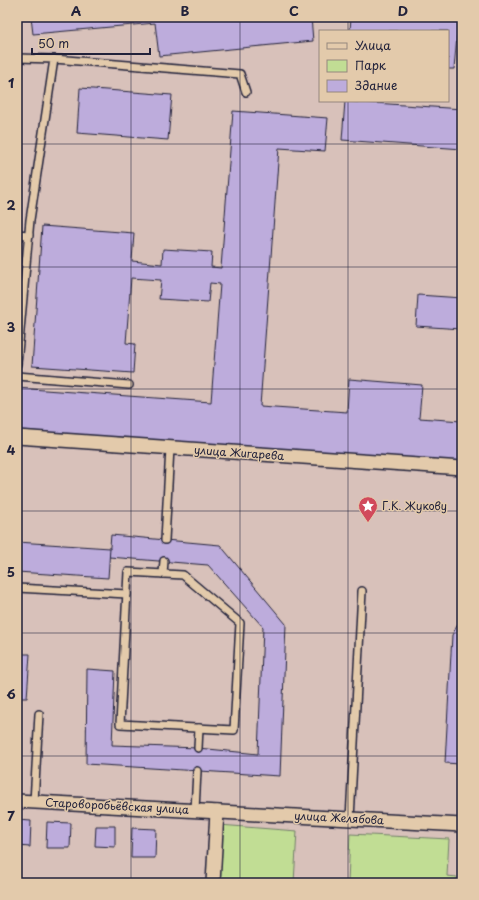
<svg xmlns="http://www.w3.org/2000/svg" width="479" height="900" font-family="'Playpen Sans',sans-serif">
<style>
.green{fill:#c1dd94;stroke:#728068}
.building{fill:#bdacdc;stroke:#22223b}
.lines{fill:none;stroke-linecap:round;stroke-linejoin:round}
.lane-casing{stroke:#22223b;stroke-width:10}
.street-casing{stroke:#22223b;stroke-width:16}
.lane{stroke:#e3caab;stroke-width:7}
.street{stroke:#e3caab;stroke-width:13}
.grid{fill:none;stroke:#22223b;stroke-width:1;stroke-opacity:0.55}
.labels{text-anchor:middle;stroke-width:3;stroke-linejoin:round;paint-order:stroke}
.street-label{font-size:11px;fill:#22223b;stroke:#e3caab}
.poi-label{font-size:11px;fill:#22223b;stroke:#e3caab;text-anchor:start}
.neatline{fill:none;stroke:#22223b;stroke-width:1.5}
.grid-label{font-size:13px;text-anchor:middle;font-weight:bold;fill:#22223b}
</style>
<rect width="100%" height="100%" fill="#d8c1ba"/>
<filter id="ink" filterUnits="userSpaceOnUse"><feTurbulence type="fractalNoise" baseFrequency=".025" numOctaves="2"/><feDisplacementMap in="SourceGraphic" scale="8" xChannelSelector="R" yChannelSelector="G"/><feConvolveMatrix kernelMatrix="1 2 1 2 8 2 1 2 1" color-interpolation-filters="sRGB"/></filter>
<g filter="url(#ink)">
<g class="green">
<polygon points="219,825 297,831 294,883 216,883"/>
<polygon points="350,834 449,839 447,876 457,877 457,883 348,883"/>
</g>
<g class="building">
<polygon points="31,17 311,17 313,41 159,56 155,23 33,34"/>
<polygon points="351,17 462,17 462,36 457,36 454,69 448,69 448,31 350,31"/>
<polygon points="80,88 172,95 168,140 77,133"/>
<polygon points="345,101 462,109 462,149 342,140"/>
<polygon points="233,111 328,118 325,151 279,148 260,406 347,412 349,379 422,385 419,418 462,421 462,462 17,430 17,388 211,402 220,284 210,283 208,302 159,299 161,280 131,278 126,343 135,344 133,373 32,366 42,226 134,233 132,261 162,264 163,249 212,252 211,267 221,268"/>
<polygon points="418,295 462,298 462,329 416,326"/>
<polygon points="111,535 220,545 286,624 280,776 86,764 87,669 115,671 112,745 198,748 258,754 263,627 208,565 109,557"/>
<polygon points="17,542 110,548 108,578 17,572"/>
<polygon points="462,617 462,772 460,772 460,764 445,763 452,635"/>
<polygon points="17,654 30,654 27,698 17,698"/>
<polygon points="17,820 31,821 30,847 17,846"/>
<polygon points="47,822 71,823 70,848 46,848"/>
<polygon points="96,826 115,826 115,847 95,846"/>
<polygon points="132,828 156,829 155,858 131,858"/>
</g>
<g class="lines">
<g class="lane-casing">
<g id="lane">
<polyline points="17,58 54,59 30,220 17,364"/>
<polyline points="54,59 240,74 246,92"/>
<polyline points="17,234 29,235"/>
<polyline points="17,376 129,385"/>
<polyline points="165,540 170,448"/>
<polygon points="128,572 183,575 240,623 234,730 120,724"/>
<polyline points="163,574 164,561"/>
<polyline points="17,588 127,594"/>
<polyline points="198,748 199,728"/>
<polyline points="34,802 39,714"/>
<polyline points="195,810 197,771"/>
<polyline points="350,819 362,591"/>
</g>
</g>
<g class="street-casing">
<g id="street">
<polyline points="17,437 462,468"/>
<polyline points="17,801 462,825"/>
<polyline points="213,883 217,812"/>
</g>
</g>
<use href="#lane" class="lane"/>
<use href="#street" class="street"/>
</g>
</g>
<path class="grid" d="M131 17V883M240 17V883M348 17V31M348 101V883M17 144H462M17 267H462M17 389H462M17 511H462M17 633H462M17 756H462"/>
<defs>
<g id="sight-pin" transform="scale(1)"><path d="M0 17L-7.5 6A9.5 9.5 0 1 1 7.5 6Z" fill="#d1495b" stroke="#e3caab"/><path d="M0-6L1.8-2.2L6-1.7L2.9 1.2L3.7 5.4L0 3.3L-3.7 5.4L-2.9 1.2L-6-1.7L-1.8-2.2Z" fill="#fff"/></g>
</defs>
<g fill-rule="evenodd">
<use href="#sight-pin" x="368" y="506"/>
</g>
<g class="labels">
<g class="street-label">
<text transform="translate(239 453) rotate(4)" y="4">улица Жигарева</text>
<text transform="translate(117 806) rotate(3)" y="4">Староворобьёвская улица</text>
<text transform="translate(339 818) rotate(3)" y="4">улица Желябова</text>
</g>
<g class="poi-label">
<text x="382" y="510">Г.К. Жукову</text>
</g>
</g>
<rect width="479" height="900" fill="none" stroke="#e3caab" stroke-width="44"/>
<rect x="319" y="30" width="130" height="72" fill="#e3caab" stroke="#96877e"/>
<rect x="327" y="43" width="20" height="6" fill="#e3caab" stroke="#96877e"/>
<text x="355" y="50" font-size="12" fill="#22223b">Улица</text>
<rect x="327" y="60" width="20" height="12" fill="#c1dd94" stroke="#96877e"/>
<text x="355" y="70" font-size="12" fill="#22223b">Парк</text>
<rect x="327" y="80" width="20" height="12" fill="#bdacdc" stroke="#96877e"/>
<text x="355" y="90" font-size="12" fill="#22223b">Здание</text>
<path d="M32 48v6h118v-6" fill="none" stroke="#22223b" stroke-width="2"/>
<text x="38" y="48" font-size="12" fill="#22223b" stroke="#e3caab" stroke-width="3" paint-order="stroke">50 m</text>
<rect x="22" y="22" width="435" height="856" class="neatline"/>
<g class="grid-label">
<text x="76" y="16">A</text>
<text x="185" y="16">B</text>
<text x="294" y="16">C</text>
<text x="403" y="16">D</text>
<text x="11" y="88">1</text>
<text x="11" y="210">2</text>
<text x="11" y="332">3</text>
<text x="11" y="455">4</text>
<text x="11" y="577">5</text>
<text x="11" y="699">6</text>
<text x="11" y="821">7</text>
</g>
</svg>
